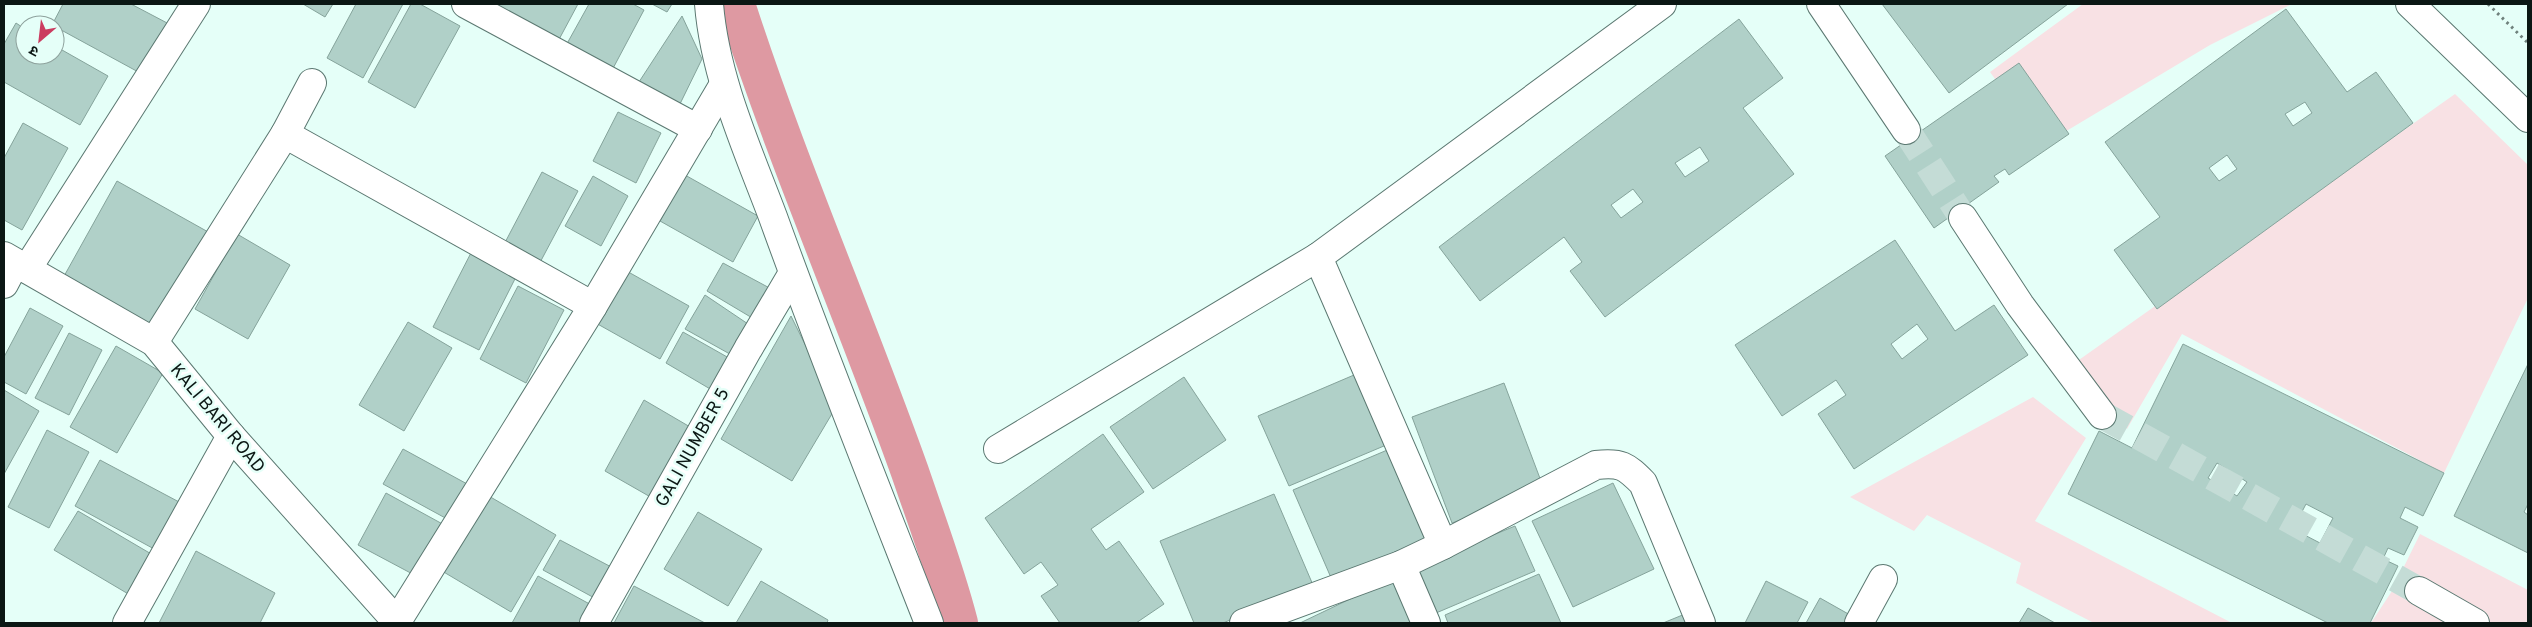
<svg xmlns="http://www.w3.org/2000/svg" width="2532" height="627" font-family="Overpass,'Noto Sans Devanagari',sans-serif">
<style>
.green{fill:#f8e1e4}
.lines{fill:none;stroke-linecap:round;stroke-linejoin:round}
.canal{stroke:#de99a2;stroke-width:38}
.building{fill:#b0d0c8;stroke:#85a39b;fill-rule:evenodd}
.street-tunnel{stroke:#c4dcd6;stroke-width:28;stroke-dasharray:28 14;stroke-linecap:butt}
.street-casing{stroke:#5b7871;stroke-width:30}
.path{stroke:#6f817c;stroke-width:3;stroke-dasharray:2.5 4;stroke-linecap:butt}
.street{stroke:#fff;stroke-width:28}
.labels{text-anchor:middle;stroke-width:5;stroke-linejoin:round;paint-order:stroke}
.street-label{font-size:18px;fill:#0b1714;stroke:#e5fff8}
</style>
<rect width="100%" height="100%" fill="#e5fff8"/>
<g class="green">
<polygon points="2083,4 2292,4 2210,45 2043,145 1990,72"/>
<polygon points="2455,94 2528,165 2528,298 2444,473 2182,334 2127,429 2076,362"/>
<polygon points="2033,397 2086,438 2035,521 2232,623 2094,623 2016,583 2021,563 1927,515 1914,531 1850,497"/>
<polygon points="2420,534 2528,590 2528,623 2371,623 2392,591"/>
</g>
<g class="lines">
<path class="canal" d="M736 4C787 162 854 315 910 472 927 522 946 572 959 623"/>
</g>
<g class="building">
<polygon points="63,4 131,4 169,24 142,74 52,25"/>
<polygon points="303,4 333,4 325,17"/>
<polygon points="356,4 403,4 363,78 327,58"/>
<polygon points="411,4 420,4 460,26 415,108 368,82"/>
<polygon points="497,4 578,4 556,45 493,11"/>
<polygon points="589,4 633,4 644,10 610,74 564,49"/>
<polygon points="652,4 672,4 667,12"/>
<polygon points="1882,4 2068,4 1949,93"/>
<path d="M2286 9 2347 92 2376 72 2413 123 2157 309 2114 250 2160 217 2105 142ZM2305 102 2312 113 2293 126 2285 114ZM2227 155 2237 169 2219 181 2209 168Z"/>
<polygon points="682,16 702,59 678,108 637,85"/>
<path d="M1739 19 1783 78 1743 108 1794 174 1605 317 1570 271 1582 262 1564 237 1480 301 1439 247ZM1700 147 1709 161 1685 177 1675 163ZM1633 189 1643 202 1621 218 1611 205Z"/>
<polygon points="16,23 25,29 25,55 55,55 55,46 108,76 80,125 4,82 4,44"/>
<polygon points="2019,63 2069,134 2009,175 2005,169 1994,176 1999,182 1934,228 1885,156"/>
<polygon points="618,112 661,133 636,183 593,161"/>
<polygon points="23,123 68,148 22,230 4,220 4,158"/>
<polygon points="542,172 578,191 536,270 500,252"/>
<polygon points="685,175 758,216 733,262 660,221"/>
<polygon points="593,176 628,196 601,246 565,226"/>
<polygon points="117,181 210,233 155,330 63,278"/>
<polygon points="237,234 290,265 248,339 195,309"/>
<path d="M1895 240 1955 331 1994 305 2028 355 1854 469 1818 414 1846 395 1836 380 1782 416 1735 345ZM1917 324 1928 339 1902 359 1891 344Z"/>
<polygon points="474,247 519,271 479,350 433,327"/>
<polygon points="723,263 777,292 759,322 707,291"/>
<polygon points="623,269 689,306 660,359 594,322"/>
<polygon points="518,286 564,310 526,383 480,359"/>
<polygon points="705,295 754,328 737,358 685,329"/>
<polygon points="30,308 63,326 26,394 4,382 4,357"/>
<polygon points="791,316 836,407 792,481 721,439"/>
<polygon points="408,322 452,348 404,431 359,405"/>
<polygon points="683,332 736,362 717,393 666,363"/>
<polygon points="69,333 102,350 69,415 35,398"/>
<path d="M2183 344 2444 473 2423 516 2405 507 2400 518 2418 527 2404 555 2388 548 2383 559 2398 566 2370 623H2328L2068 494 2099 431 2132 448ZM2217 463 2247 482 2237 496 2208 478ZM2306 504 2333 518 2320 543 2293 529Z"/>
<polygon points="116,346 163,373 117,453 70,427"/>
<polygon points="2528,364 2528,504 2524,512 2528,515 2528,553 2454,516"/>
<polygon points="1361,372 1391,443 1289,486 1258,416"/>
<polygon points="1184,377 1226,440 1153,489 1110,427"/>
<polygon points="1504,383 1544,489 1452,523 1412,417"/>
<polygon points="4,390 39,411 4,474"/>
<polygon points="644,400 697,431 654,499 605,471"/>
<polygon points="47,430 89,452 49,528 8,507"/>
<polygon points="1103,434 1144,492 1091,529 1106,550 1119,541 1164,604 1136,623 1060,623 1041,596 1058,585 1041,562 1024,574 985,518"/>
<polygon points="1392,448 1431,538 1332,580 1293,490"/>
<polygon points="403,449 469,485 449,520 383,484"/>
<polygon points="100,460 181,503 156,550 75,506"/>
<polygon points="1613,483 1654,569 1573,607 1532,521"/>
<polygon points="386,493 448,527 420,578 358,545"/>
<polygon points="1274,494 1313,585 1223,623 1194,623 1160,541"/>
<polygon points="487,495 556,535 511,612 442,571"/>
<polygon points="78,511 153,555 130,595 54,550"/>
<polygon points="698,512 762,549 728,606 664,569"/>
<polygon points="1515,526 1535,571 1436,613 1416,567"/>
<polygon points="560,540 617,570 600,601 543,570"/>
<polygon points="196,551 275,593 260,623 159,623"/>
<polygon points="1539,574 1561,623 1448,623 1445,615"/>
<polygon points="538,576 597,608 589,623 512,623"/>
<polygon points="1398,576 1421,623 1300,623"/>
<polygon points="761,581 828,620 827,623 736,623"/>
<polygon points="1766,581 1808,602 1797,623 1745,623"/>
<polygon points="634,586 705,623 614,623"/>
<polygon points="1820,598 1859,620 1857,623 1806,623"/>
<polygon points="2028,608 2055,623 2019,623"/>
<polygon points="1685,614 1690,623 1663,623"/>
</g>
<g class="lines">
<g class="street-tunnel">
<polyline points="1906,130 1963,218"/>
<polyline points="2102,415 2419,591"/>
</g>
<g class="street-casing">
<g id="street">
<polyline points="466,4 698,129"/>
<path d="M709 4C715 78 747 148 773 217 822 353 876 488 929 623"/>
<polyline points="1821,4 1906,130"/>
<polyline points="2410,4 2528,118"/>
<polyline points="285,134 593,306"/>
<polyline points="1963,218 2020,305 2102,415"/>
<polyline points="4,256 154,342 231,436 398,623"/>
<polyline points="1318,257 1443,545"/>
<polyline points="27,269 196,4"/>
<polyline points="4,284 15,263"/>
<polyline points="154,342 285,134 312,83"/>
<polyline points="998,449 1318,257 1662,4"/>
<polyline points="1401,565 1426,623"/>
<polyline points="2419,591 2475,623"/>
<polyline points="127,623 231,436"/>
<polyline points="396,623 593,306 724,84"/>
<polyline points="594,623 748,349 793,273"/>
<path d="M1244 623 1401 565 1443 545 1596 465C1621 462 1626 466 1643 483L1701 623"/>
<polyline points="1859,623 1883,579"/>
</g>
</g>
<polyline class="path" points="2488,4 2528,43"/>
<use href="#street" class="street"/>
</g>
<g class="labels">
<g class="street-label">
<text transform="translate(218 418) rotate(50)" y="6">KALI BARI ROAD</text>
<text transform="translate(692 447) rotate(-61)" y="6">GALI NUMBER 5</text>
</g>
</g>
<rect width="2532" height="627" fill="none" stroke="#0b1714" stroke-width="10"/>
<g transform="translate(40 40) rotate(208)"><circle r="24" fill="#e5fff8" stroke="#8ea29d"/>
<path d="M0-4L9 19L0 12L-9 19Z" fill="#cb3c60"/>
<text y="-8" font-size="14" font-weight="bold" text-anchor="middle" fill="#0b1714">उ</text>
</g>
</svg>
